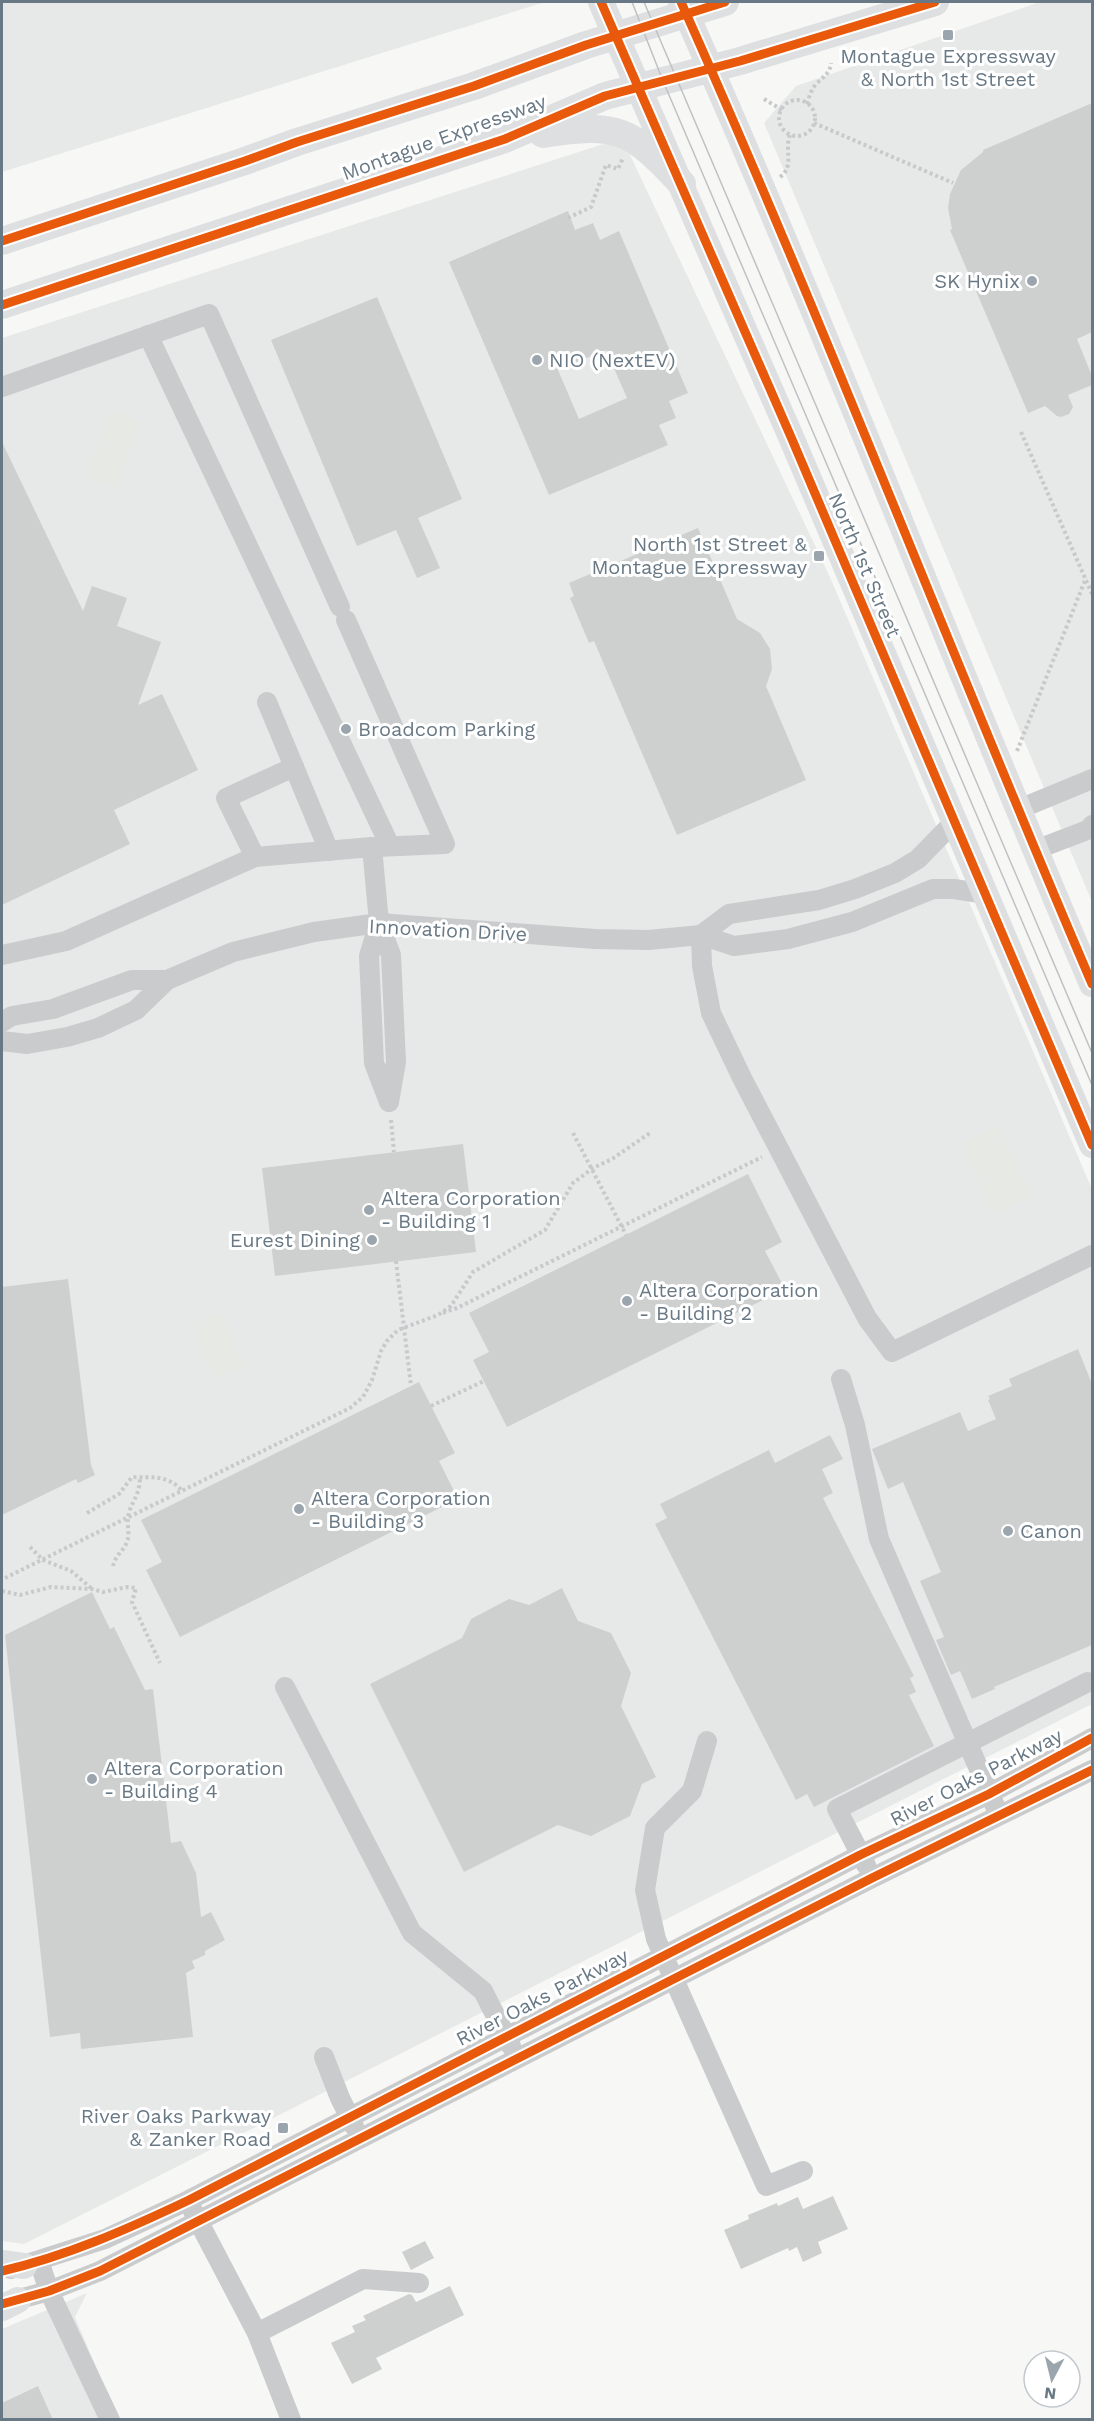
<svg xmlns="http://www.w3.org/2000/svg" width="1094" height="2421" font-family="'Work Sans',sans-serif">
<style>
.built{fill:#e7e9e9}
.green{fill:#e6e9e4}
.building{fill:#ced0d0;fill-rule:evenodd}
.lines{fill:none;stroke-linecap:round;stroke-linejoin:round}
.path{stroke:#c7c9ca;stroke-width:4;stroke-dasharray:3 3;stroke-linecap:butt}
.minor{stroke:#cacbcc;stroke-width:20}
.major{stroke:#dedfe0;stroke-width:26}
.highway{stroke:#dedfe0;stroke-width:28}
.tram{stroke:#c0c1c3;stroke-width:1.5}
.cycleway-casing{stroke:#fff;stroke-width:13}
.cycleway{stroke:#e8590c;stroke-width:9}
.poi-dot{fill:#9aa5ad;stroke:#fff;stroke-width:2}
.labels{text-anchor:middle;stroke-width:6;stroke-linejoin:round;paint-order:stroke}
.poi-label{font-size:20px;fill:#687985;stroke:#fff;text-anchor:start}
.street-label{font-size:20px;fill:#687985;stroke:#fff}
</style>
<rect width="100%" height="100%" fill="#f7f7f6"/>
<g class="built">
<polygon points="2,2 545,2 2,172"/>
<polygon points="1040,2 1092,2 1092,902 764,123 796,86"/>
<polygon points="622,138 829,575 1092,1189 1092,1704 24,2244 2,2241 2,338"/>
<polygon points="87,2293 75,2317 118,2419 2,2420 2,2329"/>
</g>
<g class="green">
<polygon points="109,411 140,421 117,487 86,476"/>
<polygon points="1000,1127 1031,1196 992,1213 961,1144"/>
<polygon points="221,1311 245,1367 214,1379 191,1323"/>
</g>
<g class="building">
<polygon points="1092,103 1092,332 1077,339 1092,376 1092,385 1068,395 1073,407 1069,414 1061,417 1057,416 1045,406 1028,413 950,230 952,229 948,208 950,194 961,170 983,152 983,150"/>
<path d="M568 211 575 230 593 223 600 240 619 231 688 393 669 401 676 418 659 425 668 445 549 495 449 262ZM606 350 627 398 579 419 558 370Z"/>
<polygon points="377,297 462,499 418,518 440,568 417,578 396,530 357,546 271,340"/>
<polygon points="2,442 83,611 92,586 127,598 117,626 161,642 138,705 162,694 198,770 114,810 130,844 2,905"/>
<polygon points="698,528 737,619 760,633 770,649 772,669 766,686 806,780 677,835 594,641 589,643 570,598 574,596 569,583"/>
<polygon points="463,1144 476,1252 275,1276 262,1168"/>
<polygon points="748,1174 782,1242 765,1251 785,1289 507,1427 473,1360 489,1352 469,1313"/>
<polygon points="68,1279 91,1465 95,1475 78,1483 76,1479 2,1515 2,1287"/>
<polygon points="1078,1349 1092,1384 1092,1645 994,1687 995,1689 972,1699 960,1671 951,1675 936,1640 944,1637 920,1581 941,1572 903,1482 888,1489 872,1449 960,1412 968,1431 996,1419 988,1400 990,1399 988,1396 1012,1386 1009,1379"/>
<polygon points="419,1382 455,1453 439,1461 458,1499 180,1637 146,1570 162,1562 141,1520"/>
<polygon points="830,1435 843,1459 822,1469 833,1493 823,1498 914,1676 910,1678 916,1692 909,1695 934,1746 814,1807 807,1794 796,1800 655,1524 667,1518 660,1504 769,1450 775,1463"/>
<polygon points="562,1588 578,1621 611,1633 631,1673 621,1706 656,1777 642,1784 630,1816 591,1836 558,1825 464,1872 370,1684 462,1638 471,1619 509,1599 529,1605"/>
<polygon points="92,1592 110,1629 114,1627 145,1690 153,1689 171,1843 181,1841 196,1873 201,1917 211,1912 225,1940 205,1951 205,1955 192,1961 195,1968 186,1973 193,2037 81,2049 80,2033 50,2037 5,1635"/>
<polygon points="833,2196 848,2229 818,2242 822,2253 803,2262 797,2247 789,2251 788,2248 741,2269 724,2230 749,2219 748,2215 777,2203 778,2206 798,2197 803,2209"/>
<polygon points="425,2241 434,2258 411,2270 402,2252"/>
<polygon points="450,2286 464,2315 376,2358 382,2369 352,2384 331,2343 355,2332 352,2326 366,2320 363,2316 409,2294 412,2295 416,2302"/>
<polygon points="38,2386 53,2420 2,2420 2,2403"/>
</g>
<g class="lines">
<g class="path">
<polyline points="764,99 782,110"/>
<circle cx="797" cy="118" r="18"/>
<path d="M807 104C809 97 811 90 816 84 823 77 830 74 831 63"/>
<polyline points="814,123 953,183"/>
<path d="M780 177C795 166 784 150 790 135"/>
<polyline points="568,218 591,207 606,165 618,169 623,158"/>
<polyline points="1021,432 1092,594"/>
<polyline points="1017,751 1086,578"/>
<polyline points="391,1120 394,1152"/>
<polyline points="573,1133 626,1235"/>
<polyline points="396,1261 411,1386"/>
<polyline points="443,1313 457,1308 762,1157"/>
<polyline points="431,1406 484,1381"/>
<path d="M87 1513 119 1494 132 1477C151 1478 168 1474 182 1491"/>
<polyline points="30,1547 43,1560 71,1571 91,1588"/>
<path d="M113 1566C116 1554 123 1552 127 1542 130 1535 127 1525 128 1518 130 1502 140 1497 140 1477"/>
<polyline points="5,1578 350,1408 363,1397 372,1380 381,1351 387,1341 398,1330 438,1315 451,1306 473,1272 545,1230 573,1183 593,1168 612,1159 650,1133"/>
<polyline points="2,1591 20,1595 51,1587 92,1589 103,1592 127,1587 136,1588 132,1602 160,1663"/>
</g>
<g class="minor">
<polyline points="148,335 390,846"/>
<polyline points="2,387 209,314 340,607"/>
<polyline points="346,620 445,844 377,847"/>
<polyline points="267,702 329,851"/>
<polyline points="1017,810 1092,779"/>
<polyline points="1035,850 1090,829 1092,825"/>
<polyline points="255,857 226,798 294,767"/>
<polyline points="379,923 369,956 374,1063 389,1102"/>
<polyline points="701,935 702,966 711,1013 742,1078 867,1318 892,1352 1092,1255"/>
<polyline points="701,935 729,914 819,900 855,889 895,873 918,859 955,821"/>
<polyline points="2,955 66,941 255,857 372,847 379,923 391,955 396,1062 389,1102"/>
<polyline points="2,1022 12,1016 53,1009 132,980 167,980"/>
<polyline points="2,1041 27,1044 67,1037 98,1028 136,1010 167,980 233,952 314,932 379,923 595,939 648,940 701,935 734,946 788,939 852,922 933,889 954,889 986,894"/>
<polyline points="841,1379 855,1425 879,1539 995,1806"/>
<polyline points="285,1687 412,1933 483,1991 511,2046"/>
<polyline points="707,1741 692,1791 655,1828 645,1890 656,1939 766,2186 803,2171"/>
<polyline points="866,1865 837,1809 1088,1682"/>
<polyline points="324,2057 340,2098 354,2126"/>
<polyline points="193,2211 257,2333 291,2420"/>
<polyline points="39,2261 49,2291 110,2420"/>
<polyline points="11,2269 105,2239 189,2200 860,1855 989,1794 1092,1738"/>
<polyline points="4,2303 49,2291 100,2271 872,1878 1092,1770"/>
<polyline points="257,2333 363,2279 419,2283"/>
</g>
<g class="major">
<polyline points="601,2 791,437 1092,1145"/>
<path d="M681 2C826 326 952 658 1092 984"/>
<polyline points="2,2263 24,2266"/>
<polyline points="2,2308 18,2300"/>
</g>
<g class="highway">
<path d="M543 134C618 122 631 129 682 184"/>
<polyline points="2,241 245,161 297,142 474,86 586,45 725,2"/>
<polyline points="2,305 505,139 605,96 740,61 935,2"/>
</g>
<g class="tram">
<polyline points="632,2 663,81 1092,1085"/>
<polyline points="644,2 1092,1053"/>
</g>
<g class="cycleway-casing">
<g id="cycleway">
<polyline points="601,2 791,437 1092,1145"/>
<path d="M681 2C826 326 952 658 1092 984"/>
<polyline points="2,241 245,161 297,142 474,86 586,45 725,2"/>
<polyline points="2,305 505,139 605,96 740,61 935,2"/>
<path d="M2 2271C67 2256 128 2229 189 2200L860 1855 989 1794 1092 1738"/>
<polyline points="2,2304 49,2291 100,2271 872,1878 1092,1770"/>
</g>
</g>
<use href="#cycleway" class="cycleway"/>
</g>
<g class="poi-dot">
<rect x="942" y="29" width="12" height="12" rx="3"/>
<circle cx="1032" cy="281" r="6"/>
<circle cx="537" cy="360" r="6"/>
<rect x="813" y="550" width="12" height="12" rx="3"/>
<circle cx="346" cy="729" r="6"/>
<circle cx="369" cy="1210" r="6"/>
<circle cx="372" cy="1240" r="6"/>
<circle cx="627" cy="1301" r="6"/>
<circle cx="299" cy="1509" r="6"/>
<circle cx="1008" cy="1531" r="6"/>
<circle cx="92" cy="1779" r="6"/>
<rect x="277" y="2122" width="12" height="12" rx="3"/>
</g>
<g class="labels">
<g class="poi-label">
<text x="948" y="63" text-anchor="middle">Montague Expressway<tspan x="948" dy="23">&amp; North 1st Street</tspan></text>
<text x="1020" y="288" text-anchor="end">SK Hynix</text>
<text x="549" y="367">NIO (NextEV)</text>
<text x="807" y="551" text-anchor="end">North 1st Street &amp;<tspan x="807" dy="23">Montague Expressway</tspan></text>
<text x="358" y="736">Broadcom Parking</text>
<text x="381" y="1205">Altera Corporation<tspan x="381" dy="23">- Building 1</tspan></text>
<text x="360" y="1247" text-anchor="end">Eurest Dining</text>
<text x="639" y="1297">Altera Corporation<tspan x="639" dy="23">- Building 2</tspan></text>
<text x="311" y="1505">Altera Corporation<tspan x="311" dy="23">- Building 3</tspan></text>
<text x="1020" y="1538">Canon</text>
<text x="104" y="1775">Altera Corporation<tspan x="104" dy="23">- Building 4</tspan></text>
<text x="271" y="2123" text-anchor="end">River Oaks Parkway<tspan x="271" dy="23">&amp; Zanker Road</tspan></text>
</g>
<g class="street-label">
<text transform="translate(444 137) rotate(-20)" y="7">Montague Expressway</text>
<text transform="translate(865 565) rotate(67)" y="7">North 1st Street</text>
<text transform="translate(448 930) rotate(3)" y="7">Innovation Drive</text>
<text transform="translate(976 1777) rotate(-27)" y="7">River Oaks Parkway</text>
<text transform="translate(542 1997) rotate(-27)" y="7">River Oaks Parkway</text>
</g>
</g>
<rect width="1094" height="2421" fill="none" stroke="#687985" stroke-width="6"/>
<g transform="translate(1052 2379) rotate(187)"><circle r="28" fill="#ffffff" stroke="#c3c9ce" stroke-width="1.5"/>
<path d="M0-4.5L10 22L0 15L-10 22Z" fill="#9aa5ad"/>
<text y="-9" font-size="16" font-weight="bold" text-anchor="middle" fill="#687985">N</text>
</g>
</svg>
